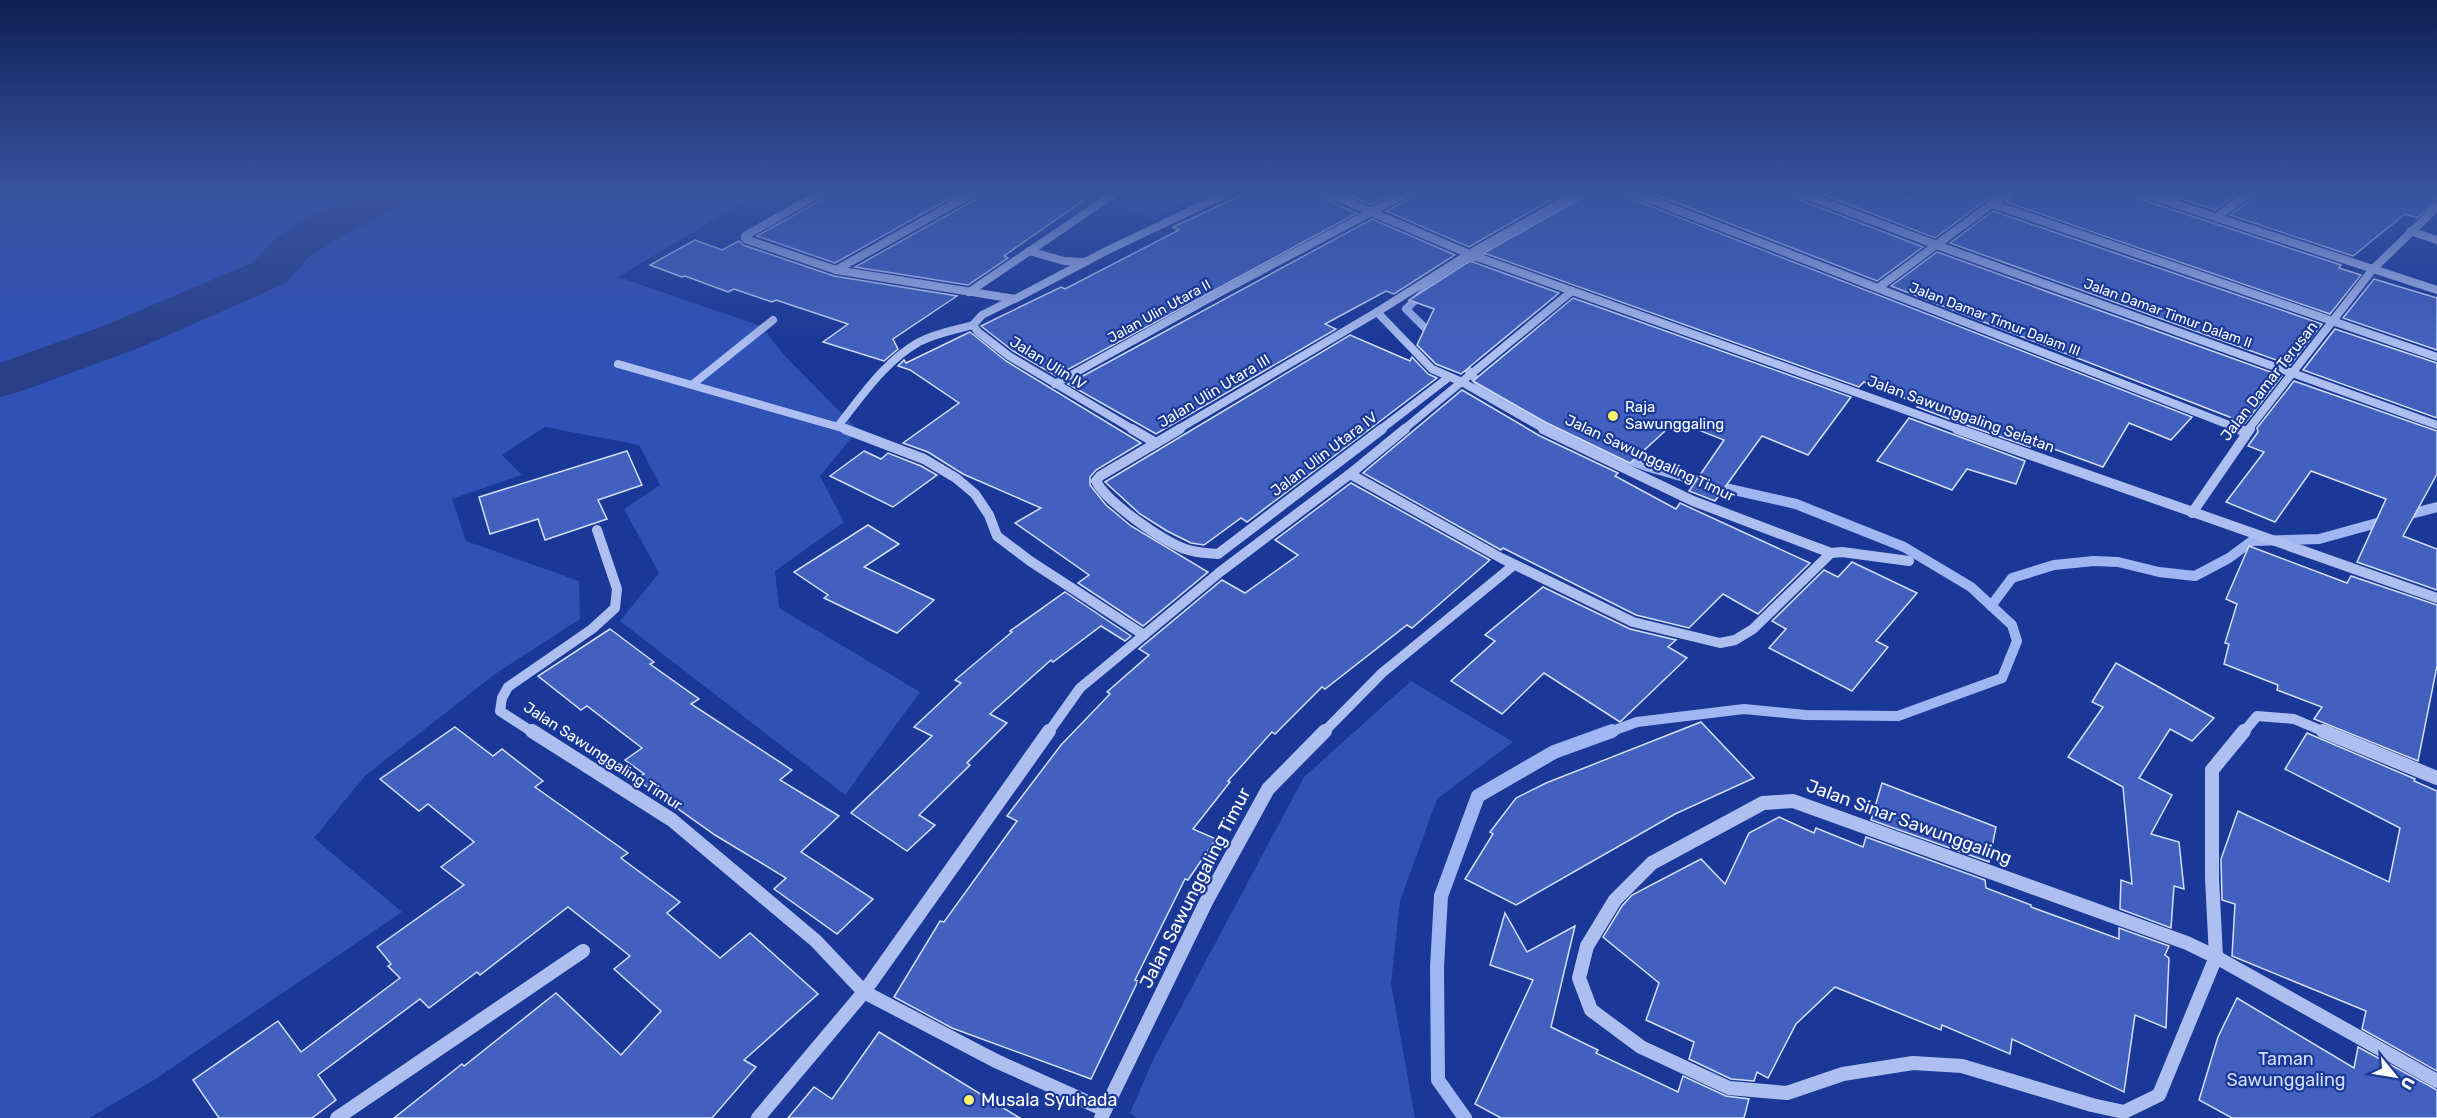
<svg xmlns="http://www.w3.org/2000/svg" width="2437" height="1118" font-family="Rubik,sans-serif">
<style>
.green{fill:#3052b7}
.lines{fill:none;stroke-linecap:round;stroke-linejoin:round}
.stream-far2{stroke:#a0b6f3;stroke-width:8}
.stream-far1{stroke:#a0b6f3;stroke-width:10}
.stream{stroke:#a0b6f3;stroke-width:14}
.river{fill:#293f87;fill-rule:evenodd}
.building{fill:#4261bf;stroke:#d4defb;stroke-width:1.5}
.minor-far2{stroke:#adbff1;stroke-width:8}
.minor-far1{stroke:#adbff1;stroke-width:10}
.minor{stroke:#adbff1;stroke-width:14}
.poi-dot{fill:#fff16d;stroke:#193897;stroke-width:2}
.labels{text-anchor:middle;stroke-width:4.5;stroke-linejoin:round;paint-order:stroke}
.far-street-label{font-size:14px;fill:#fff;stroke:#193897}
.street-label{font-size:15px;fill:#fff;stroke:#193897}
.poi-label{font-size:15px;fill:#fff;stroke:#193897;text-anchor:start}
.near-street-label{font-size:18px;fill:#fff;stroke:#193897}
.near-park-label{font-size:18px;fill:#d4defb;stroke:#193897}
.near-poi-label{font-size:18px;fill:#fff;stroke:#193897;text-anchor:start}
</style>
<rect width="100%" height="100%" fill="#193897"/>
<g class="green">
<polygon points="0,192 760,192 618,277 761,326 783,354 858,430 820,476 844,522 775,571 779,608 920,692 845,795 620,621 659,573 624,509 660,485 639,445 545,427 502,455 522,475 452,499 466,541 579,581 580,619 495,674 365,776 314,838 402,912 154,1080 89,1118 0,1118"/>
<polygon points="1149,192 1201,192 1155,220 1123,208"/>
<polygon points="1411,681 1513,742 1437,799 1400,901 1391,983 1415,1118 1137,1118 1130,1113 1154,1058 1304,777"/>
</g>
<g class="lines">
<g class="stream-far2">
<polyline points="1434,337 1406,309 1434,282 1495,244 1590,194"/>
<polyline points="1459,359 1481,386 1511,406 1560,430"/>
</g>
<g class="stream-far1">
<polyline points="1557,429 1590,445 1649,467 1716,486 1796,504 1904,547 1971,587 2012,625 2017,641 2002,678 1898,716 1806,715 1744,709 1637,722 1607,733"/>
<polyline points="2403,516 2437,507"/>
<polyline points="1991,606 2012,578 2054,565 2094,561 2118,562 2159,572 2195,576 2229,558 2252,541 2319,539 2388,520"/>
</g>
<polyline class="stream" points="1465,1118 1438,1080 1437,967 1441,896 1478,796 1554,752 1612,731"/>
<polygon class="river" points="362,192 419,192 413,201 342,236 309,257 286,283 139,348 19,392 0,397 0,363 103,326 252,263 277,237 310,216"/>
</g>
<g class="building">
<polygon points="828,192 961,192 835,263 757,236 825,198"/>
<polygon points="981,192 1096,192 1031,237 1004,256 1008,258 968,285 855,267 978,198"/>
<polygon points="1248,192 1319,192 1322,198 1357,213 1056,376 1013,351 981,326 1061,287 1065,289 1179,230 1173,227"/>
<polygon points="1342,192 1395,192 1371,205"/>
<polygon points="1415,192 1565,192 1469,247 1386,211 1412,198"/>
<polygon points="1585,192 1625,192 1629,198 2192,417 2171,440 2129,423 2103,467 2032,441 2030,447 1957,422 1917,407 1919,404 1864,382 1859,387 1484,253 1582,198"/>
<polygon points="1649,192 1791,192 1795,198 1923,247 1877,281"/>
<polygon points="1816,192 1892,192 1908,198 1918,192 1997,192 1935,238"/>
<polygon points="2014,192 2133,192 2137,198 2341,265 2339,268 2361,275 2330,314 2006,202"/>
<polygon points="2160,192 2239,192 2215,210"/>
<polygon points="2256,192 2437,192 2437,201 2417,218 2405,214 2353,256 2230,215 2254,197"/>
<polygon points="1993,211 2322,324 2290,365 1950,243"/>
<polygon points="1372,219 1455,255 1394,294 1386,291 1325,324 1336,329 1156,434 1068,384"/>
<polygon points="695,240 722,250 739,241 743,245 834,276 957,296 893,339 898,349 884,361 823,342 848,324 776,300 772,302 734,289 728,292 685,276 682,277 650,265"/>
<polygon points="1937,252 1940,253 2282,376 2245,423 1891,286"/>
<polygon points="1470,261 1559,293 1461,374 1436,364 1417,345 1434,309 1409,300"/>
<polygon points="2374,279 2437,298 2437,350 2343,318"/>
<polygon points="1573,298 1851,397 1808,455 1762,436 1715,501 1689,491 1724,440 1676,421 1630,463 1545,422 1473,381"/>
<polygon points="2335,329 2437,363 2437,418 2303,370"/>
<polygon points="970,332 1006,361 1141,443 1096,470 1090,477 1090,485 1106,505 1131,526 1208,572 1143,626 1078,583 1089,575 1015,523 1041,508 963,474 928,452 903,443 959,403 910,370 898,366 904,360 906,363"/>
<polygon points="1350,335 1410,361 1412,357 1428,374 1437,378 1247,522 1241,518 1204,545 1191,543 1167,531 1140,514 1105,482"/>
<polygon points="2294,381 2437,431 2437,474 2403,536 2437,549 2437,590 2357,562 2386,499 2311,471 2275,522 2226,502 2264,452 2248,446 2258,432 2257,428"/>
<polygon points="1462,390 1540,436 1618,473 1615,476 1676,509 1680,503 1810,563 1758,614 1723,594 1689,628 1636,615 1503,548 1501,550 1363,473"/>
<polygon points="1909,418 2025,461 2016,484 1967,469 1952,490 1877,461"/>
<polygon points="627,451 642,485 598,500 607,519 545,540 538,519 490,534 479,497"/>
<polygon points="864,451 881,459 888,453 921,466 937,475 893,507 830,476"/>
<polygon points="1351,483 1490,560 1412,628 1407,625 1325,689 1322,687 1275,734 1272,732 1228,781 1230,782 1193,829 1216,839 1188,880 1185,879 1135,980 1138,981 1091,1079 952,1028 894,997 940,921 944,922 1017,821 1007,816 1061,745 1110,694 1107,692 1149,655 1139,649 1222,580 1245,593 1298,555 1275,540"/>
<polygon points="868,525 899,544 864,567 934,600 897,633 824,598 828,595 794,572"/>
<polygon points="2249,546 2347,583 2351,576 2437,605 2437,666 2418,761 2314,719 2322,707 2277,690 2278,685 2224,664 2229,644 2225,643 2237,604 2226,599"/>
<polygon points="1852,562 1917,593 1876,641 1888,647 1852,691 1769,648 1786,629 1772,621 1824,570 1838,577"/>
<polygon points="1543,587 1630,629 1676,640 1668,647 1687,658 1620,722 1544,673 1502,714 1451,681 1495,641 1485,635"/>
<polygon points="1065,592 1131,636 1125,641 1101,626 1053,662 1051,660 990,714 1007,723 967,763 970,765 919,815 935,825 907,851 851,813 932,736 914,727 961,683 955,680 1012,632 1010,631"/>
<polygon points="610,629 654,662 650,664 699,699 691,704 792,770 780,780 839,816 801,852 873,899 837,934 774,889 786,878 715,835 636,779 644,774 625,760 642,748 587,706 581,710 538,676"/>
<polygon points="2116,663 2214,718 2192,741 2170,729 2139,778 2172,795 2151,834 2179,842 2184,889 2174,886 2171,928 2120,909 2121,880 2132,884 2123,787 2068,757 2103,707 2092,702"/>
<polygon points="1701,722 1754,778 1675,814 1516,905 1465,879 1493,834 1490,832 1516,798 1546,783"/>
<polygon points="455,727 493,756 502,749 543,781 535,787 628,853 621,858 680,902 667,913 720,958 750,933 818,994 744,1060 756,1067 712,1118 394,1118 462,1064 464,1066 556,993 621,1055 661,1011 614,969 630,956 568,907 480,975 477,972 429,1008 420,999 318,1075 336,1100 312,1118 219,1118 193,1080 278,1021 301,1052 400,978 388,966 391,964 377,947 464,885 441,867 474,842 428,804 419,811 380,779"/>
<polygon points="2307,733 2415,779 2414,781 2437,791 2437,1071 2362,1029 2366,1011 2232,956 2235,904 2222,900 2221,859 2238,811 2389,882 2400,828 2285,769"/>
<polygon points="1882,783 1996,827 1989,862 1871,820"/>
<polygon points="1779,817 1814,833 1816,828 1863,847 1866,837 1985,880 1986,888 2031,905 2031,907 2119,939 2119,928 2169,946 2165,955 2169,958 2166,1028 2135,1015 2124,1092 2012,1039 2010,1054 1942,1025 1941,1030 1835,987 1796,1024 1768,1078 1757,1072 1754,1081 1731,1079 1689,1059 1694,1042 1646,1020 1659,983 1603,937 1622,906 1632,895 1701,859 1725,884 1749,833"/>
<polygon points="1505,913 1527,952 1575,926 1551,1027 1598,1050 1596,1053 1678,1092 1683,1076 1726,1096 1749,1099 1744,1118 1501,1118 1475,1104 1533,980 1490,965"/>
<polygon points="2237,998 2354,1068 2358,1047 2437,1090 2437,1118 2232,1118 2199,1100 2218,1037"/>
<polygon points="879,1032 1020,1118 788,1118 814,1087 832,1099"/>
</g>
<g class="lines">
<g class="minor-far2">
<polyline points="822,192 745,236 745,239 836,270 1015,299 1108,250 1230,192"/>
<polyline points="1325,192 1469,254 1579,192"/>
<polyline points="1631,192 2242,430"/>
<polyline points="1797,192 1942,247 2437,425"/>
<polyline points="2139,192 2373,269 2437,207"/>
<polyline points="1993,204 2437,357"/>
<polyline points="2217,217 2250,192"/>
<polyline points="2410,231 2437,240"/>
<polyline points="1029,251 1064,261 1084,262"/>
<polyline points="836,270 975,192"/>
<polyline points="1878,288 2008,192"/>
<polyline points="969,292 1117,192"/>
<polyline points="1014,299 982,315 973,325 978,332 1009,356 1134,430"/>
<polyline points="1377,312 1432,369 1462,382 1546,430"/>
<polyline points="618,364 849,430"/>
<polyline points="693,384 773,320"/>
<polyline points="1055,384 1217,294 1409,192"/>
<path d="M838 426C862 396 885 361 919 342 936 333 955 330 973 325"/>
<polyline points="1177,430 1377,312 1469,254 1961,430"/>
<polyline points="1380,430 1449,377"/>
<polyline points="1403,430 1572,291"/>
<polyline points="2248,430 2373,269 2437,290"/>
</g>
<g class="minor-far1">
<polyline points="845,429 924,459 956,478 975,494 989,515 997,536 1030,561 1144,635"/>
<polyline points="1132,429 1156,443"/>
<path d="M1180 429 1100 476 1096 481C1106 502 1163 541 1185 549 1196 553 1207 553 1218 554L1382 429"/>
<polyline points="1957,429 2437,598"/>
<polyline points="2238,429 2247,432"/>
<polyline points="1350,474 1501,558 1633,622 1720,643 1735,640 1753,629 1831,553 1693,501 1543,429"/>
<polyline points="2192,513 2250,429"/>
<polyline points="1831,553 1842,552 1909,561"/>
<polyline points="534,733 500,711 502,698 508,687 592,629 615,608 617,589 597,530"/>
<polyline points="1048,733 1080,688 1220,572 1350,474 1405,429"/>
<polyline points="1323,733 1382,673 1514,565"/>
<polyline points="2243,733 2257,716 2294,719 2327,733"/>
</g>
<g class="minor">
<polyline points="532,731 672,820 816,941 864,992 996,1061 1105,1110"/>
<polyline points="2323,731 2437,778"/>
<polygon points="1793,801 2187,943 2216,957 2159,1095 2124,1112 2092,1105 1962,1066 1913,1063 1843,1074 1787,1093 1729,1088 1641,1047 1591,1010 1579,978 1587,946 1615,900 1652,863 1763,803"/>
<polyline points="2216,957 2437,1081"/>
<polyline points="2216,957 2212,878 2212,770 2244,731"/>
<polyline points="337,1118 583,951"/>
<polyline points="758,1118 864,992 1049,731"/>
<polyline points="1101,1118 1206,902 1268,789 1325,731"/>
</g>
</g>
<linearGradient id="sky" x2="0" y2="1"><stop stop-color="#0e1f53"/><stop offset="0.55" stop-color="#3853a1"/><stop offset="1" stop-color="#3853a1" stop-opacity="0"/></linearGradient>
<rect width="2437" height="349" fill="url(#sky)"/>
<g class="poi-dot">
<circle cx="1613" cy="416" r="6"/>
<circle cx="969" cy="1100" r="6"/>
</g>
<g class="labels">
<g class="far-street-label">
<text transform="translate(1159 311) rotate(-29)" y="5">Jalan Ulin Utara II</text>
<text transform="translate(2168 313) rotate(20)" y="5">Jalan Damar Timur Dalam II</text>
<text transform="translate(1995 319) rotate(21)" y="5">Jalan Damar Timur Dalam III</text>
</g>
<g class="street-label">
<text transform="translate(1048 363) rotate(32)" y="5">Jalan Ulin IV</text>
<text transform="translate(2269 381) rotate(-52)" y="5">Jalan Damar Terusan</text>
<text transform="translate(1214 391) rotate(-31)" y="5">Jalan Ulin Utara III</text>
<text transform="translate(1961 414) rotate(20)" y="5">Jalan Sawunggaling Selatan</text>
<text transform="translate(1324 454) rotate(-37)" y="5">Jalan Ulin Utara IV</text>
<text transform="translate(1650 458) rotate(25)" y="5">Jalan Sawunggaling Timur</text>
<text transform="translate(603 756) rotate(33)" y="5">Jalan Sawunggaling Timur</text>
</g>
<g class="poi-label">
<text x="1625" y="412">Raja<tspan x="1625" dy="17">Sawunggaling</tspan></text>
</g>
<g class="near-street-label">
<text transform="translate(1909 822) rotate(20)" y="6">Jalan Sinar Sawunggaling</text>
<text transform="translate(1195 888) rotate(-63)" y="6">Jalan Sawunggaling Timur</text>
</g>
<g class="near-park-label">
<text x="2286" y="1065">Taman<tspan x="2286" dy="21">Sawunggaling</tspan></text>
</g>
<g class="near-poi-label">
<text x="981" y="1106">Musala Syuhada</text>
</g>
</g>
<g transform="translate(2395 1076) rotate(120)" stroke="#193897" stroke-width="4.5" paint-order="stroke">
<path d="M0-4.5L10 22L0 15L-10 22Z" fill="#ffffff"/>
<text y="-9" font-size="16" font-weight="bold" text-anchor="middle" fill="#ffffff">U</text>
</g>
</svg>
